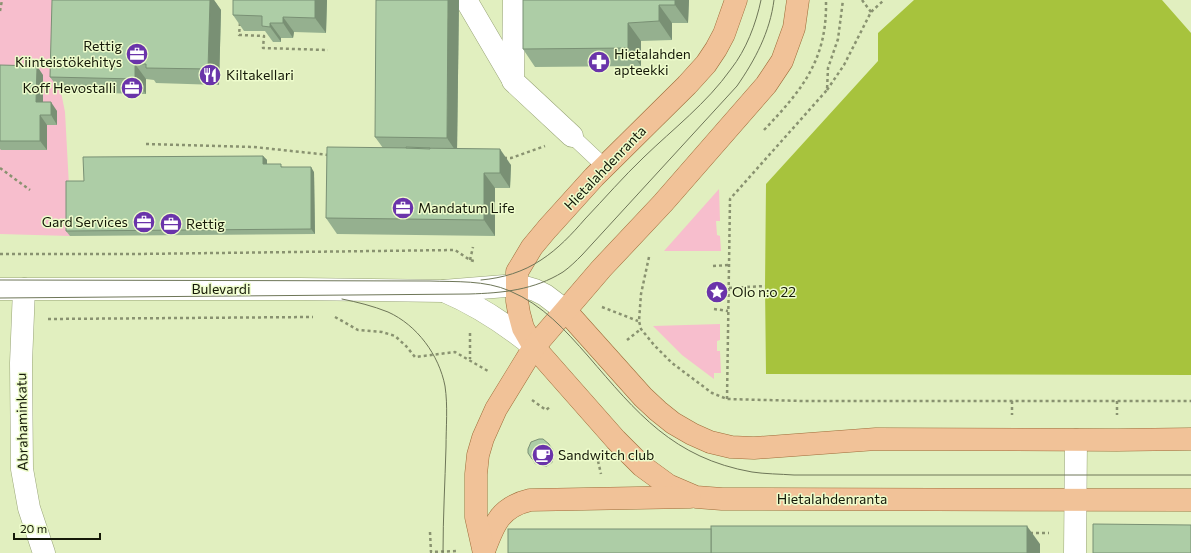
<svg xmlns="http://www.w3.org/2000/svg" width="1191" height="553" font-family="Commissioner,sans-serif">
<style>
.green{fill:#f7becd}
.water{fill:#a7c33d}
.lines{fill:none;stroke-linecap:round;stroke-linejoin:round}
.service-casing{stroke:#98a477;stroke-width:16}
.pedestrian-casing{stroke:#98a477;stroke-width:23}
.minor-casing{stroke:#98a477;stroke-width:23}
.tertiary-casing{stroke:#98a477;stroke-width:23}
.primary-casing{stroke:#9e6c39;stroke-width:23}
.path{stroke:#899270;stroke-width:2.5;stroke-dasharray:3 3;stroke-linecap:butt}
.service{stroke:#fff;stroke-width:15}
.pedestrian{stroke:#fff;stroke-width:22}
.minor{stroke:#fff;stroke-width:22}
.tertiary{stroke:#fff;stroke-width:22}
.primary{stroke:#f1c298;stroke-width:22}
.tram{stroke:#6e7658;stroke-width:1}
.wall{fill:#95b08f}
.shaded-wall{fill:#799074}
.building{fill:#adcda6;stroke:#799074}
.labels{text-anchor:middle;stroke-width:3;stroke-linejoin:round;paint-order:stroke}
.poi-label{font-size:14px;fill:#151908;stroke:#eefccc;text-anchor:start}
.street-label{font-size:14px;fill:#151908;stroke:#eefccc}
</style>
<rect width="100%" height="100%" fill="#e1efbf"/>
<g class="green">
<polygon points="0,0 65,0 61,92 65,112 69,186 70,236 0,234"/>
<polygon points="719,189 720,221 716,221 717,235 720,236 721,251 664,251"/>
<polygon points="720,324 720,340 717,341 717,351 720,351 721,373 714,373 714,379 682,355 653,326"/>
</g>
<polygon class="water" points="914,0 1162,0 1191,33 1191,375 766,374 765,286 766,184 878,61 878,33"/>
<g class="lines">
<g class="service-casing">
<polyline id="service" points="572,136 605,167"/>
</g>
<g class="pedestrian-casing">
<g id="pedestrian">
<polyline points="466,0 513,80"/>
<polyline points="514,0 513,81 572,136"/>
</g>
</g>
<g class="minor-casing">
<g id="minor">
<polyline points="24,289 21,363 22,469 29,508 44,553"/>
<polyline points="1075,553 1076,440"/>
</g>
</g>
<g class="tertiary-casing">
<g id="tertiary">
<polyline points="0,289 301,289 443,291 518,285 535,290 545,295 566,311"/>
<path d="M444 291C477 305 506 324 534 347"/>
</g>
</g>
<g class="primary-casing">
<g id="primary">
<polyline points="736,0 724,34 716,49 706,64 687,85 594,177 547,229 532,247 517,272 517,301 519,313 523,328 534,347 616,440 642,466 668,485 696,497 722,499 1191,500"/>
<polyline points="566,311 643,397 658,411 673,423 692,434 710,442 731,447 754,448 876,439 1117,440 1191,439"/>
<path d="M484 551C494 524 500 507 530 500L690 497"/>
<polyline points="484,553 476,517 476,474 478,455 483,438 496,409 534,347 601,269 663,203 766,85 782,61 794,28 798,0"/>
</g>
</g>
<g class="path">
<polyline points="862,0 871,12"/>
<polyline points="0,11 2,0"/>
<polyline points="240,23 239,35 264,36 263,48 328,50"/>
<polyline points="827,90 844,65 871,12 884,0"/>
<path d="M764 130C802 90 827 60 826 2"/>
<polyline points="146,144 254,147 329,155"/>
<polyline points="504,158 511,158 545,146"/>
<polyline points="0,168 30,190"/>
<polyline points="0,254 137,254 455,250 470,260 474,261"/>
<polyline points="649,257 641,294 639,321 641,329 654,345 672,363 712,393 727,399 803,401 1191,401"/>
<polyline points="470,260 473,247"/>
<polyline points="713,266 729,265"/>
<polyline points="729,288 765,286"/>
<polyline points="602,307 638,321"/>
<polyline points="714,309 728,311"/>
<polyline points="335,317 358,330 382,332 395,336 406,346 415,357 455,352 488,371"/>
<polyline points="48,319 313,317"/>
<polyline points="470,333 470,359"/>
<polyline points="627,340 641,329"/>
<polyline points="727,399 730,199 827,90 828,68 838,39 843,0"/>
<polyline points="532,400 546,410 551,406"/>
<polyline points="1012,401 1012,415"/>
<polyline points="1117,401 1117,415"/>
<polyline points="598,461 601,474"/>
<polyline points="430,532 431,552 457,551"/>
<polyline points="1030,533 1049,533"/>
</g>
<use href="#service" class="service"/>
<use href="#pedestrian" class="pedestrian"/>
<use href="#minor" class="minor"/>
<use href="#tertiary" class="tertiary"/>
<use href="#primary" class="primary"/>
<g class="tram">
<path d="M0 280 430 281C456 282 485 280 510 291 543 305 565 330 588 356 637 413 673 458 752 472 765 474 780 474 794 475H1191"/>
<path d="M481 280C503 278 523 272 541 260 558 249 572 234 585 219 605 198 623 177 644 157 673 129 707 103 731 69 746 50 756 24 761 0"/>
<path d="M0 298 469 294C503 293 534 290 563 272 570 267 576 261 582 255L737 86C755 60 770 32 774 0"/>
<path d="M342 299C357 302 373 306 388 312 417 325 439 355 445 386 448 406 446 427 446 447 445 482 443 518 443 553"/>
</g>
</g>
<g class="wall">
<polygon points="210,0 214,0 221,10 219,85 156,83 154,80 146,79 146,94 61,92 50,77"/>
<polygon points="233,0 327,0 326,33 294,32 293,38 281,38 281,42 273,42 265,31 244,31 233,15"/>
<polygon points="459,0 457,149 511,165 510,188 495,188 495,236 337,234 326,218 383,148 375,137"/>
<polygon points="523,0 689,0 688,23 672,23 672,40 641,41 641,66 535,67 523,49"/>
<polygon points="0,65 43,75 43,102 57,111 57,125 47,125 47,150 1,150 0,149"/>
<polygon points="263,156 267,160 267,164 284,167 314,172 315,234 70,236 66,231"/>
<polygon points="553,449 554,457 552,463 546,467 535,464 532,459"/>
</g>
<g class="shaded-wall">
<polygon points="210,0 214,0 221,10 219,85 208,69"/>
<polygon points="315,0 327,0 326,33 315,18"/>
<polygon points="448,0 459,0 457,153 447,138"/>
<polygon points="675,0 689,0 688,23 675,5"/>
<polygon points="659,5 672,23 672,40 659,21"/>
<polygon points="283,17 294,32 293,38 283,23"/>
<polygon points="270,23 281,38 281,42 270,27"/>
<polygon points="628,23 641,41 641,66 628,48"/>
<polygon points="135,64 146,79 146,94 135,79"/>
<polygon points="37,66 43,75 43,111 36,102"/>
<polygon points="51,102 57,111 57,125 51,115"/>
<polygon points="40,115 47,125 47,150 40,141"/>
<polygon points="500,149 511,165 510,188 500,173"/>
<polygon points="263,156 267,160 267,169 263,164"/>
<polygon points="311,167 314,172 315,234 311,229"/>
<polygon points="484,173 495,188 495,236 484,220"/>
<polygon points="549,444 553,449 554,457 552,463 548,458"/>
<polygon points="1027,526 1040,544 1040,553 1027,553"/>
</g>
<g class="building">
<polygon points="52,0 210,0 208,69 146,68 146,64 135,64 135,79 50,77"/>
<polygon points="233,0 315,0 315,18 283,17 283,23 270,23 270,27 262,26 262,16 233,15"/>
<polygon points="376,0 448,0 447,138 375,137"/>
<polygon points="523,0 675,0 675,5 659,5 659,21 628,23 628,48 523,49"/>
<polygon points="0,65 37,66 36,102 51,102 51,115 40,115 40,141 0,141"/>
<polygon points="327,147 500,149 500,173 484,173 484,220 326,218"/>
<polygon points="406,147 430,148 430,149 406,148"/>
<polygon points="263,156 263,164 281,164 281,167 311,167 311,229 66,231 66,181 84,181 83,157"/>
<polygon points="539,439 543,439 549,444 551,452 548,458 542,462 532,459 528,453 528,449 531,442"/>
<polygon points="1093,524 1191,525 1191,553 1093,553"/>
<rect x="711" y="526" width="316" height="27"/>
<rect x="508" y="529" width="203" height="24"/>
</g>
<defs>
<g id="office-disc" transform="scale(1.15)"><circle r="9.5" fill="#6a34aa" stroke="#eefccc"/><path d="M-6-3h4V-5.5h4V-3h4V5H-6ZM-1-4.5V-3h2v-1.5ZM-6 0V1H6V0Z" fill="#fff"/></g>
<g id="pharmacy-disc" transform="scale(1.15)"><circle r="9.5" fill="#6a34aa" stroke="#eefccc"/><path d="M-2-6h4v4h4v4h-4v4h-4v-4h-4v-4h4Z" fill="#fff"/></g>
<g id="restaurant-disc" transform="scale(1.15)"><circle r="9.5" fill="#6a34aa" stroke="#eefccc"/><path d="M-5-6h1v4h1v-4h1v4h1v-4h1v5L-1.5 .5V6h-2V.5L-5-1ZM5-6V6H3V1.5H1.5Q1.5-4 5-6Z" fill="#fff"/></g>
<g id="sight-disc" transform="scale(1.15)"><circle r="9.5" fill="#6a34aa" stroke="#eefccc"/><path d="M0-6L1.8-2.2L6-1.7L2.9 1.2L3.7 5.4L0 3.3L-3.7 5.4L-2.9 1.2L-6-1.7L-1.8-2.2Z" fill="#fff"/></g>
<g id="cafe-disc" transform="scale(1.15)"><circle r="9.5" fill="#6a34aa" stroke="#eefccc"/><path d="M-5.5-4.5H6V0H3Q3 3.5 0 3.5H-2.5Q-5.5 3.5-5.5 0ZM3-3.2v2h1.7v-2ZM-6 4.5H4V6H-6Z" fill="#fff"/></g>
</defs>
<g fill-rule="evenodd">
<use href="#office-disc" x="137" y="54"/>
<use href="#pharmacy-disc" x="599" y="62"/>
<use href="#restaurant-disc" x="210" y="75"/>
<use href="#office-disc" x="132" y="88"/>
<use href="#office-disc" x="403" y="208"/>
<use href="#office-disc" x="144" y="222"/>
<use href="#office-disc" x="171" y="224"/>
<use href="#sight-disc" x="717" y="292"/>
<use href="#cafe-disc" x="543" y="455"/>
</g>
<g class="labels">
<g class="poi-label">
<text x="122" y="51" text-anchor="end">Rettig<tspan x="122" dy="16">Kiinteistökehitys</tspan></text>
<text x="614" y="59">Hietalahden<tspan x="614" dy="16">apteekki</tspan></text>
<text x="226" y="80">Kiltakellari</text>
<text x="116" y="93" text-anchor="end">Koff Hevostalli</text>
<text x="418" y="213">Mandatum Life</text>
<text x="128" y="227" text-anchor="end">Gard Services</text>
<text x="186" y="229">Rettig</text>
<text x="732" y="297">Olo n:o 22</text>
<text x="558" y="460">Sandwitch club</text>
</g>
<g class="street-label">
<text transform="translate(605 168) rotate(-46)" y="5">Hietalahdenranta</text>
<text x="221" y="294">Bulevardi</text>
<text transform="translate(22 422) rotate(-91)" y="5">Abrahaminkatu</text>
<text x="832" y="504">Hietalahdenranta</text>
</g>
</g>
<path d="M14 533v6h86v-6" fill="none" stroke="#151908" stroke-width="2"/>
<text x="20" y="533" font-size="12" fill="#151908" stroke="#eefccc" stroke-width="3" paint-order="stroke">20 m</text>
</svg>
